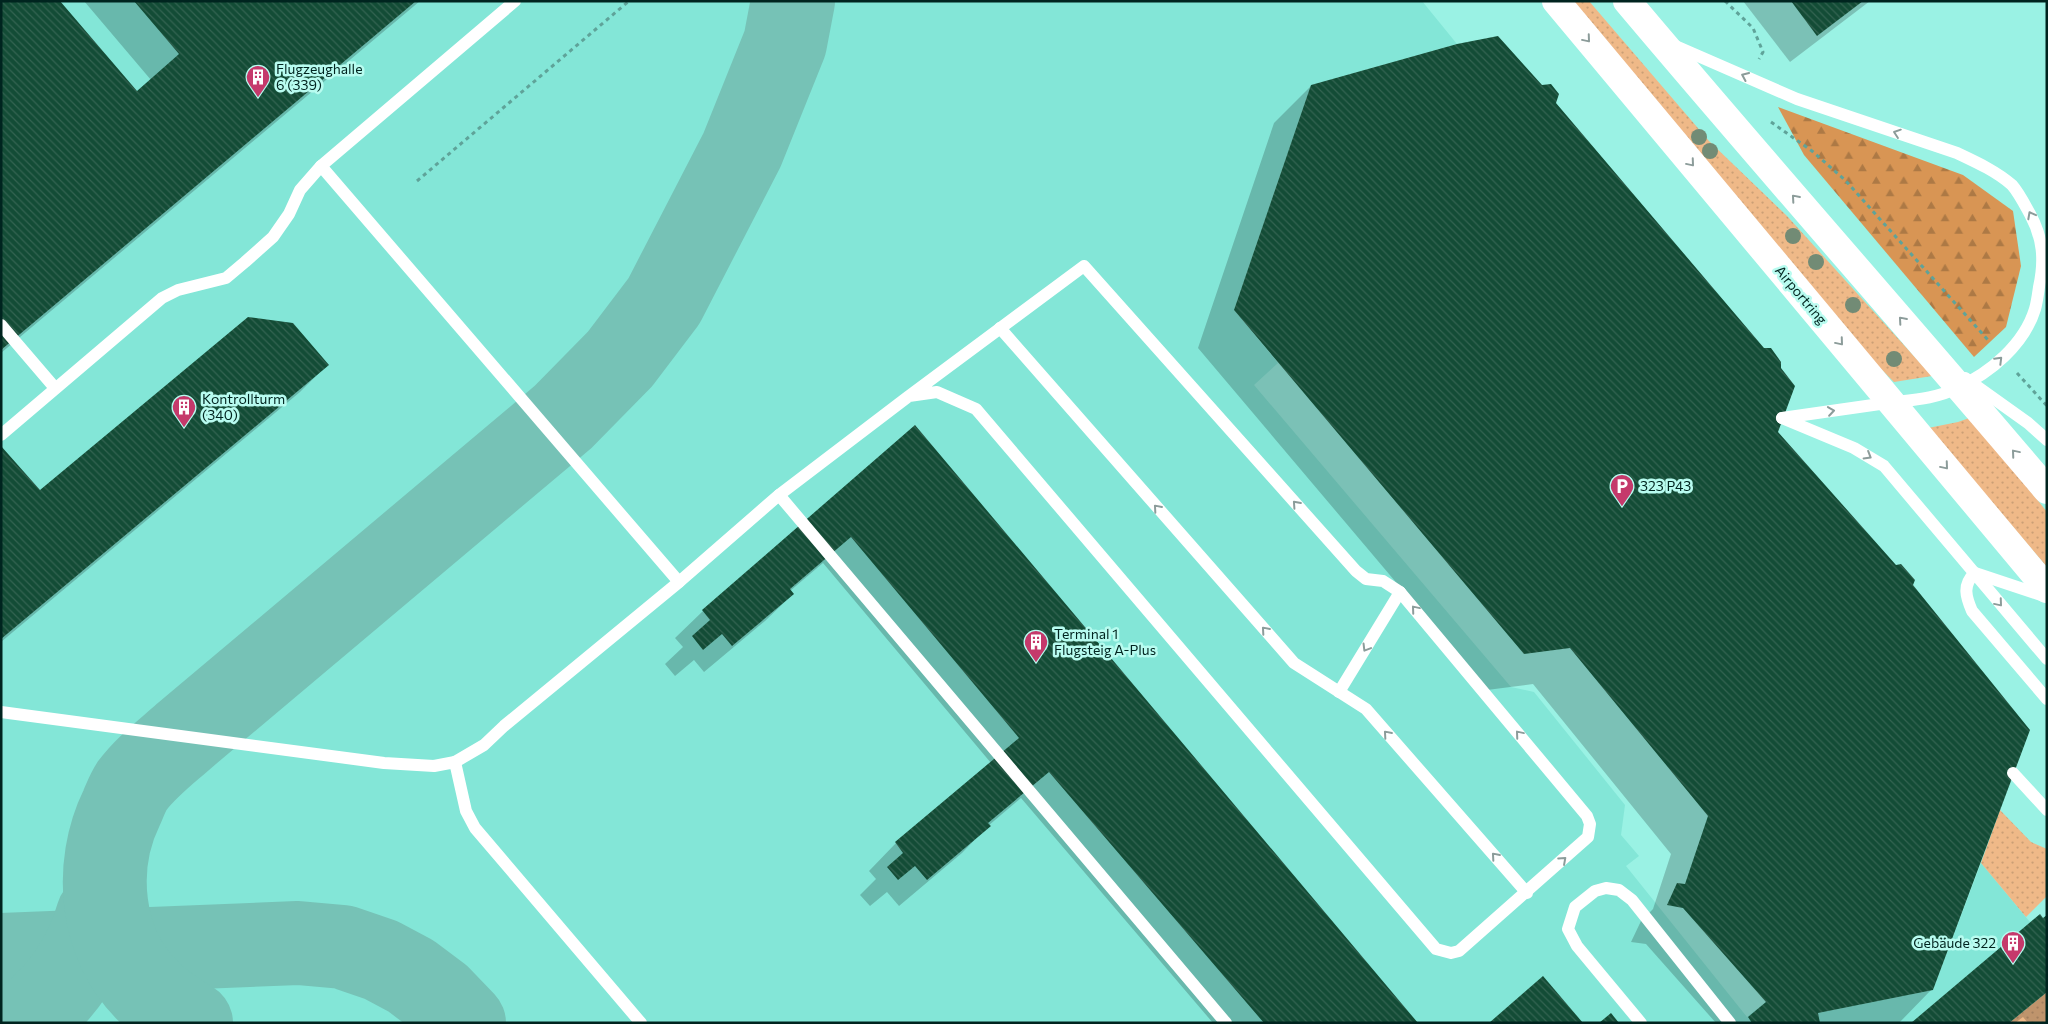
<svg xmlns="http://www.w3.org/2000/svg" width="2048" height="1024" font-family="Commissioner,sans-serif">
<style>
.built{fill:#83e6d7}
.grass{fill:url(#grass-dots)}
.forest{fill:url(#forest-firs)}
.shadow{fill:#0003}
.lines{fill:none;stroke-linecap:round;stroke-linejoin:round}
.taxiway{stroke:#76c2b6;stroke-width:84}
.building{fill:url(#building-back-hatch)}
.path{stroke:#5fa399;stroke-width:3;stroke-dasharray:4 4;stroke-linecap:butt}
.lane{stroke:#fff;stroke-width:12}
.secondary{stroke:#fff;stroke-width:28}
.tree{fill:#728b75}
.oneway{stroke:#8c9c9a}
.labels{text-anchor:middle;stroke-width:5;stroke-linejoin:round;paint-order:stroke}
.poi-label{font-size:14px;fill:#00241f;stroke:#b8fcf0;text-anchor:start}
.street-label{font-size:14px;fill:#00241f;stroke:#b8fcf0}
</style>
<defs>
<pattern id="grass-dots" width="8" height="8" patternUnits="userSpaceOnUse" patternTransform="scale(1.25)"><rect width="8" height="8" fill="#efb988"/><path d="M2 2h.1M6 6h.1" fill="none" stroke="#cb9f75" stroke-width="1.8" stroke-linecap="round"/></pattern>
<pattern id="forest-firs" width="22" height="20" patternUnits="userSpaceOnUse" patternTransform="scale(1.25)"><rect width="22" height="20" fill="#d89554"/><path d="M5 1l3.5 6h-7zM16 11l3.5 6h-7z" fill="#ad7945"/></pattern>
<pattern id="building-back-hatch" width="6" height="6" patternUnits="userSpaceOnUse" patternTransform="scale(1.25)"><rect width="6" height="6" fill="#134c36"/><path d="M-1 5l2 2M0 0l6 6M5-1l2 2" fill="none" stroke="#336351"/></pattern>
</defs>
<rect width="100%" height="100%" fill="#9af2e4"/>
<polygon class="built" points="1,1 1422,1 1457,44 1311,85 1234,310 1278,363 1254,385 1511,687 1534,692 1625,805 1621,835 1639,856 1626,866 1747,1017 1766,1002 1818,1013 1933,990 1981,863 2030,922 2040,914 2043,918 2047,915 2047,1023 1,1023"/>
<g class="grass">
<polygon points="1568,1 1589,1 1709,141 1787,216 1932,376 1894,382 1865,353"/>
<polygon points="1972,417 2047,512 2047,567 1928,428 1958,422"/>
<polygon points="2000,810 2031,842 2047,849 2047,896 2026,917 1981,863"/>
<polygon points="2047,992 2047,1023 2009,1023"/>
</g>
<polygon class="forest" points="1778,107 1963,175 2013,211 2021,266 2006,327 1974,357 1804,155"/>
<g class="shadow">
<polygon points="1,1 136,93 151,80 84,1 420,1 1,353"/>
<polygon points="1743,1 1870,1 1790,62"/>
<polygon points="1311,86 1555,103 1777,432 1912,585 1932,989 1899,1023 1716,1023 1646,944 1631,942 1641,921 1653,909 1671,854 1533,684 1487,690 1198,348 1274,123"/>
<polygon points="327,365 300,392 1,642 1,448 40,492"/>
<polygon points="915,427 1416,1023 1213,1023 1021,798 988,826 962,853 899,906 887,892 870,906 860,895 876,879 869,871 896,843 991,763 823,563 790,591 793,594 765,621 704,672 694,660 675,676 665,664 683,647 675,638 703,611"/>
<polygon points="2047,916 2047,1023 2028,1023 2023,1017 2015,1023 1913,1023"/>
</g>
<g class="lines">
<g class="taxiway">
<polyline points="1,955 298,943 343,947 381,960 411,976 439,997 464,1023"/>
<path d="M23 1023C61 995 85 960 98 915"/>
<path d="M191 1023C176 1014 160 1004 148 991 100 944 93 866 122 807 125 800 128 792 132 786 146 767 166 752 184 736L563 417 620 359 664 301 742 150 785 43 793 1"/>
</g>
</g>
<g class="building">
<polygon points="1,1 60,1 137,91 179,54 134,1 416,1 1,350"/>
<polygon points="1791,1 1863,1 1817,36"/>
<polygon points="1498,36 1542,85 1551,84 1559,94 1556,103 1764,348 1771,348 1781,362 1781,368 1795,386 1778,432 1896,565 1901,564 1915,580 1913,585 2030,730 1933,990 1818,1013 1820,1023 1752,1023 1748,1017 1766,1002 1683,908 1667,905 1677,883 1685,884 1708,816 1570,648 1524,654 1234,310 1311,85 1457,44"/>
<polygon points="248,317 293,323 329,365 1,639 1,446 40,490"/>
<polygon points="915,425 1418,1023 1264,1023 1049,772 988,823 991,826 927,880 915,866 898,880 887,867 903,853 895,842 1019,738 851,537 790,589 794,594 732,646 722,634 703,650 692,636 710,620 702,610"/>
<polygon points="2040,914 2043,918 2047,915 2047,992 2009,1023 1911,1023"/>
<polygon points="1543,976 1583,1023 1489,1023"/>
<polygon points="1611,1013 1619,1023 1599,1023"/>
</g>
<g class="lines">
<g class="path">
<polyline points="1725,1 1753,28 1763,52 1759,59"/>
<polyline points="1771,122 1812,151 1845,180 1988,340"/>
<polyline points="417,181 629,1"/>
<polyline points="2017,373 2047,406"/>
</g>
<g class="lane">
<path d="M1673 45 1797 99 1957 153C1976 162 1996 171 2012 185 2019 193 2025 205 2030 214 2043 238 2045 260 2039 287 2038 294 2037 302 2035 309 2024 345 1990 373 1957 388 1936 399 1910 400 1887 403 1852 408 1817 413 1782 418"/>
<polyline points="321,166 679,582"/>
<polyline points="1,325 55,388"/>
<polyline points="1000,328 1294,663 1366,709 1527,893"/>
<polyline points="1965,378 2028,423 2047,440"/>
<polyline points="1782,418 1854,448 1884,466 2047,659"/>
<polyline points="1,435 162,298 178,290 226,278 245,262 273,237 289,214 300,190 321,166 515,1"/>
<polyline points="779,495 1226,1023"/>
<path d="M2047 597 1975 573C1962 585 1966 597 1972 611L2047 699"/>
<polyline points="1339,692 1400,592"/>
<polyline points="1,712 384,763 434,766 455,762 466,811 475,828 641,1023"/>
<polyline points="455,762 484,745 504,726 679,582 779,495 909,396 937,392 976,409 1436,949 1451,953 1459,951 1588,837 1590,824 1587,816 1400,592 1383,581 1366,579 1356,571 1084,266 909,396"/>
<polyline points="2013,773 2047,810"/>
<polyline points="1641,1023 1577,946 1568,929 1575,907 1595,891 1606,888 1619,890 1632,900 1730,1023"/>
</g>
<g class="secondary">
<polyline points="1556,1 2047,589"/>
<path d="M1627 1C1765 165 1908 326 2047 490"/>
</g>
</g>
<g class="tree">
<circle cx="1699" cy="137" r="8"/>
<circle cx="1710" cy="151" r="8"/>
<circle cx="1793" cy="236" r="8"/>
<circle cx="1816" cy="262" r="8"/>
<circle cx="1853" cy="305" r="8"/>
<circle cx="1894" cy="359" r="8"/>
</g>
<defs><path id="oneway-chevron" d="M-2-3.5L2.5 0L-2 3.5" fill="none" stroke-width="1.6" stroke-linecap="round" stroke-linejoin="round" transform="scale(1.25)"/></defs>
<g class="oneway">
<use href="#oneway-chevron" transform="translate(1587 39) rotate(50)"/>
<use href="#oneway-chevron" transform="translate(1745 76) rotate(-156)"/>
<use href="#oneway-chevron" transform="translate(1897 133) rotate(-161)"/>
<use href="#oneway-chevron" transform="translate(1691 163) rotate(50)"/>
<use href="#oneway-chevron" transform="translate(1795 198) rotate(-131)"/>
<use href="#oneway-chevron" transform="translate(2031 215) rotate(-118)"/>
<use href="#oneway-chevron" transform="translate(1902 320) rotate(-131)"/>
<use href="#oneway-chevron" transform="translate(1840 342) rotate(50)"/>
<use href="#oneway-chevron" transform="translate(1999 360) rotate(-45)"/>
<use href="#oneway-chevron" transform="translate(1831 411) rotate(-8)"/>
<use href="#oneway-chevron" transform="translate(2015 453) rotate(-130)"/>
<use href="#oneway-chevron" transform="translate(1868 456) rotate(31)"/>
<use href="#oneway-chevron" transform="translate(1945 466) rotate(50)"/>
<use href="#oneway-chevron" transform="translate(1296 504) rotate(-132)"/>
<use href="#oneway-chevron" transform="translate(1157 508) rotate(-131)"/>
<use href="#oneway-chevron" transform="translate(1999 603) rotate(50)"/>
<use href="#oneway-chevron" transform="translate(1415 609) rotate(-130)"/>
<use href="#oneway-chevron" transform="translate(1265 630) rotate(-131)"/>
<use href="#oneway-chevron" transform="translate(1366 648) rotate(121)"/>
<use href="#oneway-chevron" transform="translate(1387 734) rotate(-131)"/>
<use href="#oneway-chevron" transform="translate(1519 734) rotate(-130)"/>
<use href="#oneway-chevron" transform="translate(1495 856) rotate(-131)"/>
<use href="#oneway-chevron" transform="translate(1563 860) rotate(-42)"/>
</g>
<defs>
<g id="building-pin" transform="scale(1.25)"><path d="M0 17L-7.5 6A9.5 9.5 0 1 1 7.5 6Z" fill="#c5396b" stroke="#b8fcf0"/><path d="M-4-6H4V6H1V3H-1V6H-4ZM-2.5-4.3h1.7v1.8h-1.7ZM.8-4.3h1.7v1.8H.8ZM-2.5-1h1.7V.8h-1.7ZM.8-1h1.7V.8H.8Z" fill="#fff"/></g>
<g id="parking-pin" transform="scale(1.25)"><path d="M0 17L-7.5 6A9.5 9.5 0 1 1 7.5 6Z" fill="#c5396b" stroke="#b8fcf0"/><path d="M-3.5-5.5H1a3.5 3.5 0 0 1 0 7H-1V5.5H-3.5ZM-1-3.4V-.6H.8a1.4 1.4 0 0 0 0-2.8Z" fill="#fff"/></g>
</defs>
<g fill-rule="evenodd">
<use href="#building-pin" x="258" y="77"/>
<use href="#building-pin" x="184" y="407"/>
<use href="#parking-pin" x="1622" y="486"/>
<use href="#building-pin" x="1036" y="642"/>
<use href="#building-pin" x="2013" y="943"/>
</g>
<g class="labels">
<g class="poi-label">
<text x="276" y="74">Flugzeughalle<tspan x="276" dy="16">6 (339)</tspan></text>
<text x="202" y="404">Kontrollturm<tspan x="202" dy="16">(340)</tspan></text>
<text x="1640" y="491">323 P43</text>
<text x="1054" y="639">Terminal 1<tspan x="1054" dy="16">Flugsteig A-Plus</tspan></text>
<text x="1996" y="948" text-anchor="end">Gebäude 322</text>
</g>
<g class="street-label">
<text transform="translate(1801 295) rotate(50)" y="5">Airportring</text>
</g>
</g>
<rect width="2048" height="1024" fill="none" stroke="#00241f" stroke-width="5"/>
</svg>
